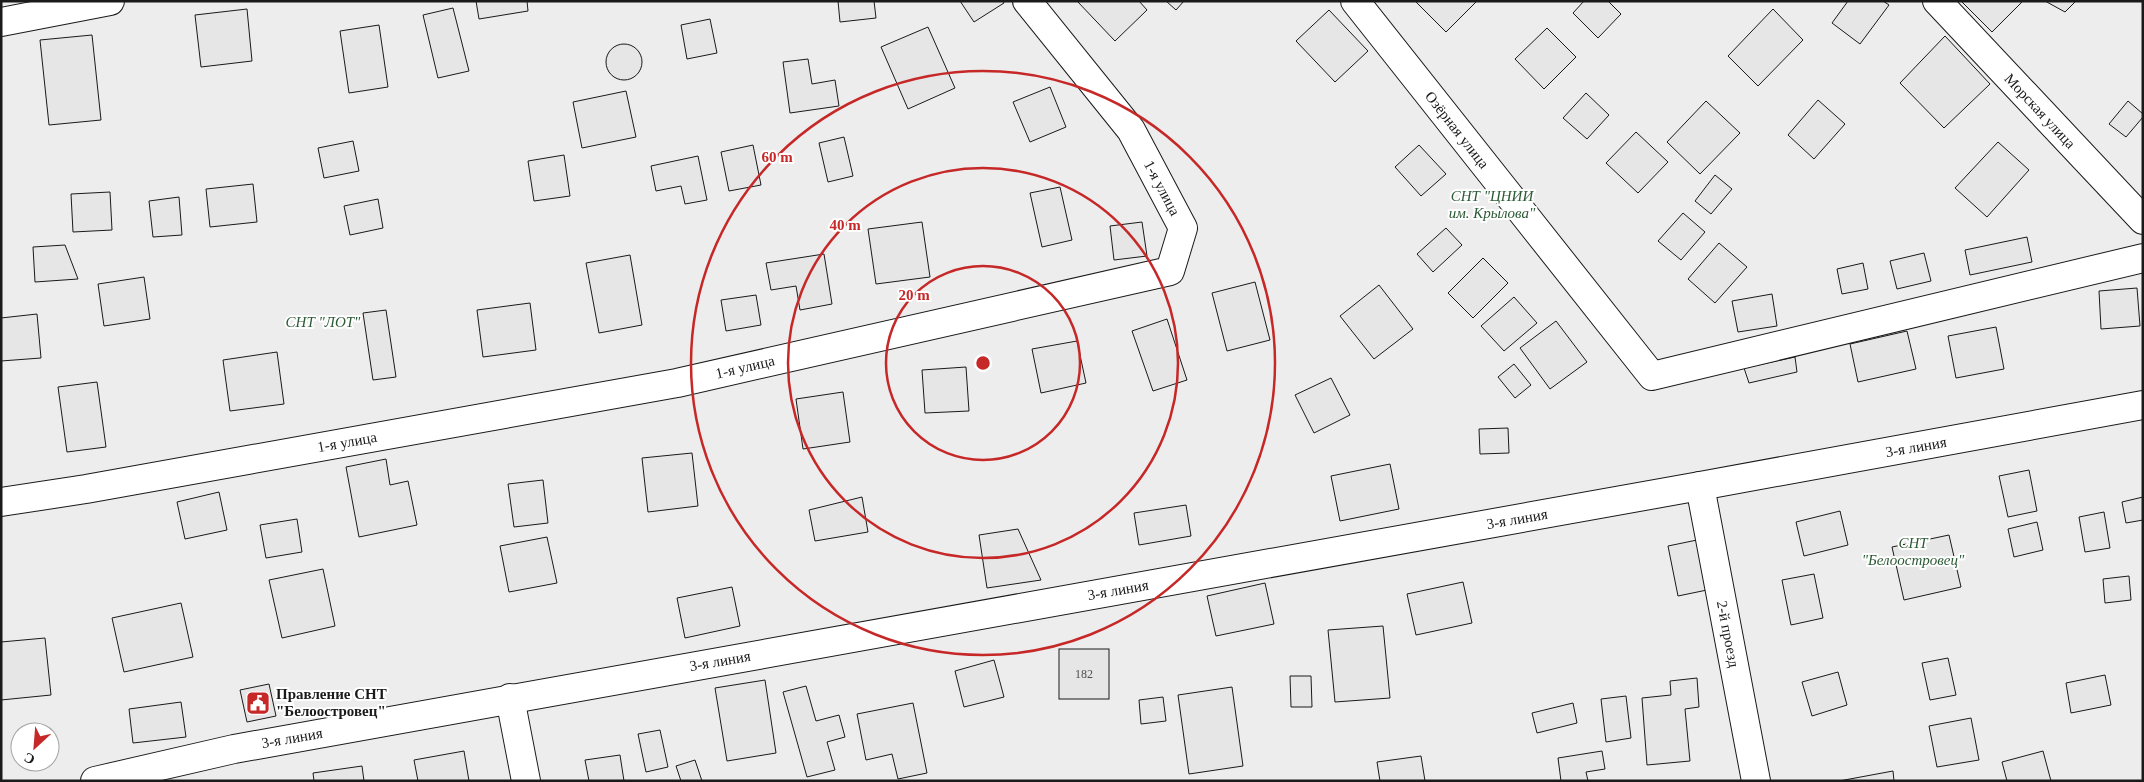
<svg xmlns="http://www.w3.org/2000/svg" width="2144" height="782" font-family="'Times New Roman',serif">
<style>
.built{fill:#ededed;stroke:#6a6a6a;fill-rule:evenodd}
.building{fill:#e6e6e6;stroke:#1a1a1a}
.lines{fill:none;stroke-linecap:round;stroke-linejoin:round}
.street-casing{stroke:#1a1a1a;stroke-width:30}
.street{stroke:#fff;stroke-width:28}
.ring{fill:none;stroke:#c62828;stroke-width:2.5}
.labels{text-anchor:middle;stroke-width:4;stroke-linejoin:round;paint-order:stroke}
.number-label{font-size:12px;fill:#4d4d4d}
.street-label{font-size:15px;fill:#1a1a1a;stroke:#fff}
.park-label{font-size:15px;font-style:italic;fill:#2b5a34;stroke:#fff}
.poi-label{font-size:15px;font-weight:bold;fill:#1a1a1a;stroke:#fff;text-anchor:start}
.centre{fill:#c62828;stroke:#fff;stroke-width:2.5}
.ring-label{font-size:15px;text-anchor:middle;font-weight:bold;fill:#c62828;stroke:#fff;stroke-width:4;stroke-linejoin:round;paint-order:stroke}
</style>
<rect width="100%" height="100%" fill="#fff"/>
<path class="built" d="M1 1H2143V781H1ZM20 732H50V762H20Z"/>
<g class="building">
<polygon points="476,1 527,1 528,11 479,19"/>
<polygon points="838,1 874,1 876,18 840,22"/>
<polygon points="960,1 1003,1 1004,3 974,22"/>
<polygon points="1077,1 1139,1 1147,10 1115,41"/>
<polygon points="1166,1 1184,1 1176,10"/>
<polygon points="1415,1 1477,1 1446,32"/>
<polygon points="1584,1 1608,1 1621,14 1598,38 1573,13"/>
<polygon points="1848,1 1883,1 1889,5 1860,44 1832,23"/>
<polygon points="1961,1 2023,1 1992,32"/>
<polygon points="2045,1 2076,1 2065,12"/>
<polygon points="453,8 469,71 438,78 423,15"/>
<polygon points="247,9 252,61 201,67 195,15"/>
<polygon points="1773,9 1803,40 1758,86 1728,56"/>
<polygon points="1329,10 1368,51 1335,82 1296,41"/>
<polygon points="710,19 717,53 687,59 681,25"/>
<polygon points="379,25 388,87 349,93 340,31"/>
<polygon points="928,27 955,88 908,109 881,47"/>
<polygon points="1547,28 1576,57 1544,89 1515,59"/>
<polygon points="92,35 101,120 49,125 40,40"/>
<polygon points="1945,36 1990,84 1944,128 1900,83"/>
<circle cx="624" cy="62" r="18"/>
<polygon points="808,59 812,84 835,80 839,106 790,113 783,62"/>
<polygon points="1050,87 1066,127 1030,142 1013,102"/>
<polygon points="626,91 636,137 582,148 573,102"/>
<polygon points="1586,93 1609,115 1587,139 1563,118"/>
<polygon points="1818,100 1845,124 1814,159 1788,135"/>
<polygon points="1706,101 1740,133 1700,174 1667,142"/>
<polygon points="2128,101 2143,114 2143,117 2126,137 2109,124"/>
<polygon points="1636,132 1668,162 1638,193 1606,163"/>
<polygon points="844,137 853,176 828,182 819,143"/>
<polygon points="353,141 359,171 324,178 318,148"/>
<polygon points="1998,142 2029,170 1987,217 1955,188"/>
<polygon points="753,145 761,185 729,191 721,152"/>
<polygon points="1419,145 1446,174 1421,196 1395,167"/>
<polygon points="564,155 570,196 534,201 528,161"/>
<polygon points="698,156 707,200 685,204 681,186 656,191 651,166"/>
<polygon points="1715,175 1732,189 1711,214 1695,201"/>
<polygon points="253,184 257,222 210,227 206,189"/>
<polygon points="1060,187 1072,240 1042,247 1030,193"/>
<polygon points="110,192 112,230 73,232 71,194"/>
<polygon points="179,197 182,235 153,237 149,201"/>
<polygon points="378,199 383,228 350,235 344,206"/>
<polygon points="1683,213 1705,232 1681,260 1658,241"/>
<polygon points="922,222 930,277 876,284 868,229"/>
<polygon points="1142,222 1147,256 1114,260 1110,226"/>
<polygon points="1446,228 1462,245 1433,272 1417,254"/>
<polygon points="2027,237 2032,262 1970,275 1965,250"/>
<polygon points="1719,243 1747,267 1715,303 1688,279"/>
<polygon points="65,245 78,279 35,282 33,247"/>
<polygon points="1924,253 1931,281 1897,289 1890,261"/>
<polygon points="824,254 832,304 800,310 796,286 771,290 766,263"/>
<polygon points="630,255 642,325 599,333 586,263"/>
<polygon points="1483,258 1508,283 1473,318 1448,293"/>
<polygon points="1863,263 1868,289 1842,294 1837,269"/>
<polygon points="144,277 150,319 104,326 98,284"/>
<polygon points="1255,282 1270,340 1227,351 1212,293"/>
<polygon points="1379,285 1413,329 1374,359 1340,316"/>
<polygon points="2137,288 2140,326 2101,329 2099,291"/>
<polygon points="1772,294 1777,326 1738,332 1732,301"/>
<polygon points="756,295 761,325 726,331 721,300"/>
<polygon points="1514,297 1537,323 1504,351 1481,326"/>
<polygon points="530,303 536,350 483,357 477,310"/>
<polygon points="386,310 396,377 373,380 363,313"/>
<polygon points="37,314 41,358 1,361 1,318"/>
<polygon points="1167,319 1187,380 1153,391 1132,331"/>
<polygon points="1556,321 1587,362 1550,389 1520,348"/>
<polygon points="1996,327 2004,369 1956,378 1948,336"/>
<polygon points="1907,331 1916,369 1858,382 1850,344"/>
<polygon points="1077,341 1086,383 1041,393 1032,349"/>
<polygon points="277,352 284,404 230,411 223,360"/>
<polygon points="1795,357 1797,372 1749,383 1744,368"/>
<polygon points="1514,364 1531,385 1515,398 1498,377"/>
<polygon points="966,367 969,411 925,413 922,370"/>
<polygon points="1331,378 1350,415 1314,433 1295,395"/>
<polygon points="97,382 106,447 67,452 58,387"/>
<polygon points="843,392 850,442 803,449 796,399"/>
<polygon points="1508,428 1509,453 1480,454 1479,429"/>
<polygon points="692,453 698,506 648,512 642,458"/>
<polygon points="386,459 390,485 408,481 417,525 359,537 346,467"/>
<polygon points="1390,464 1399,509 1340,521 1331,476"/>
<polygon points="2029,470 2037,511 2008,517 1999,476"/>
<polygon points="543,480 548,523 514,527 508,484"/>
<polygon points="219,492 227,530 185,539 177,502"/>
<polygon points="862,497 868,532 815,541 809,510"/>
<polygon points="2143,497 2143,520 2126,523 2122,502"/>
<polygon points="1186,505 1191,536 1139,545 1134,513"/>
<polygon points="1840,511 1848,545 1804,556 1796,522"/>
<polygon points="2104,512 2110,548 2085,552 2079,517"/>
<polygon points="297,519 302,552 266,558 260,525"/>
<polygon points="2037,522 2043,550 2014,557 2008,529"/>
<polygon points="1018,529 1041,580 987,588 979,535"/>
<polygon points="1949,535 1961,587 1904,600 1892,547"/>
<polygon points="547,537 557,583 509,592 500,546"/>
<polygon points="1697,540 1707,590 1678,596 1668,546"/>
<polygon points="323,569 335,626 282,638 269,580"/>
<polygon points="1814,574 1823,618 1791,625 1782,580"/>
<polygon points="2129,576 2131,600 2105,603 2103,579"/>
<polygon points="1463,582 1472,623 1416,635 1407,594"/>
<polygon points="1265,583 1274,624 1216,636 1207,596"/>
<polygon points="732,587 740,626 685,638 677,598"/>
<polygon points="181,603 193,657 124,672 112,618"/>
<polygon points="1383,626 1390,698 1335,702 1328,630"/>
<polygon points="45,638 51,695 1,700 1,642"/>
<rect x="1059" y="649" width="50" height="50"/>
<polygon points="1948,658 1956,695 1930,700 1922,663"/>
<polygon points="994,660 1004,697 964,707 955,671"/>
<polygon points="1838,672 1847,705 1812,716 1802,682"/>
<polygon points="2105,675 2111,705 2071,713 2066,683"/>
<polygon points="1290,676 1311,676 1312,707 1291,707"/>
<polygon points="1697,678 1699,707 1685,709 1690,761 1647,765 1642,698 1671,695 1670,681"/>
<polygon points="765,680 776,753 727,761 715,688"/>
<polygon points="269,684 276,716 247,722 240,690"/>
<polygon points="806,686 816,721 839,715 845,737 827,742 835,770 807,777 783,692"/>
<polygon points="1232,687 1243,766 1189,774 1178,695"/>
<polygon points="1626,696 1631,738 1606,742 1601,699"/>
<polygon points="1163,697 1166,721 1141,724 1139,700"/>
<polygon points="181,702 186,737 133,743 129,709"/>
<polygon points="913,703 927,773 898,779 892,754 866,760 857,714"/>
<polygon points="1573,703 1577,723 1537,733 1532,713"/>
<polygon points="1971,718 1979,760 1937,767 1929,726"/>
<polygon points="660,730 668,767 646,772 638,734"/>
<polygon points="464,751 469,781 418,781 414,760"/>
<polygon points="1602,751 1605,769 1586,772 1588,781 1561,781 1558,758"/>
<polygon points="2043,751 2051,781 2007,781 2002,762"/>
<polygon points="620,755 624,781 589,781 585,760"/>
<polygon points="1421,756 1425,781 1380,781 1377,762"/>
<polygon points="695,760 702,781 681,781 676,766"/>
<polygon points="362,766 364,781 314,781 313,773"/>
<polygon points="1893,771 1894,781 1839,781"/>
</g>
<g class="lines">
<g class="street-casing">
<g id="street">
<polyline points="1355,1 1652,376 2143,258"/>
<polyline points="1937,1 2143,220"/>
<polyline points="1,22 110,1"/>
<polyline points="1700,486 1756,781"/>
<polyline points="1,502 86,489 677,383 1170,271 1183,228 1131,130 1027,1"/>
<polyline points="510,698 526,781"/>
<polyline points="95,781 234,749 1700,486 2143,405"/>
</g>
</g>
<use href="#street" class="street"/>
</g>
<g class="ring">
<circle cx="983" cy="363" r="97"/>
<circle cx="983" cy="363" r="195"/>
<circle cx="983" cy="363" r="292"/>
</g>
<defs>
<g id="civic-square" transform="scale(1.25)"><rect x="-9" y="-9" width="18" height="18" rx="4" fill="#c62828" stroke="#fff"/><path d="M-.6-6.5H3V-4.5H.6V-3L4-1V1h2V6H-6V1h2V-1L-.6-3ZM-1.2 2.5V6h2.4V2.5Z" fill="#fff"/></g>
</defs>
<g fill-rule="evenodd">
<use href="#civic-square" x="258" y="703"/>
</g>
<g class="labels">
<g class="number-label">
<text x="1084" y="678">182</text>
</g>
<g class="street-label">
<text transform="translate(2040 111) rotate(47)" y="5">Морская улица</text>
<text transform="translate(1457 130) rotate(52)" y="5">Озёрная улица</text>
<text transform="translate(1162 188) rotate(62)" y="5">1-я улица</text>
<text transform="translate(745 367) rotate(-13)" y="5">1-я улица</text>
<text transform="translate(347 442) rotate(-10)" y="5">1-я улица</text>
<text transform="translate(1916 447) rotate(-10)" y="5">3-я линия</text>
<text transform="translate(1517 519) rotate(-10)" y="5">3-я линия</text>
<text transform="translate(1118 590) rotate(-10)" y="5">3-я линия</text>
<text transform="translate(1728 634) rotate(79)" y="5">2-й проезд</text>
<text transform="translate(720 661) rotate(-10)" y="5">3-я линия</text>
<text transform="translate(292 738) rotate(-10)" y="5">3-я линия</text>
</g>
<g class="park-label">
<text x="1492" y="201">СНТ "ЦНИИ<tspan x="1492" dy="17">им. Крылова"</tspan></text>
<text x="323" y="327">СНТ "ЛОТ"</text>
<text x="1913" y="548">СНТ<tspan x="1913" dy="17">"Белоостровец"</tspan></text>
</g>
<g class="poi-label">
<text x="276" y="699">Правление СНТ<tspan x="276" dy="17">"Белоостровец"</tspan></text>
</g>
</g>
<circle cx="983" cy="363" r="8" class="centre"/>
<g class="ring-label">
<text x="777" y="162">60 m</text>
<text x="845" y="230">40 m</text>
<text x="914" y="300">20 m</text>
</g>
<rect width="2144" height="782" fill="none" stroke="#1a1a1a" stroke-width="5"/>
<g transform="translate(35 747) rotate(206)"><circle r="24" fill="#ffffff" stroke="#a3a3a3"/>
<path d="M0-4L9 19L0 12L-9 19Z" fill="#c62828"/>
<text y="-8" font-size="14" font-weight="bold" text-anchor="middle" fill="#1a1a1a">С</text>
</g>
</svg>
